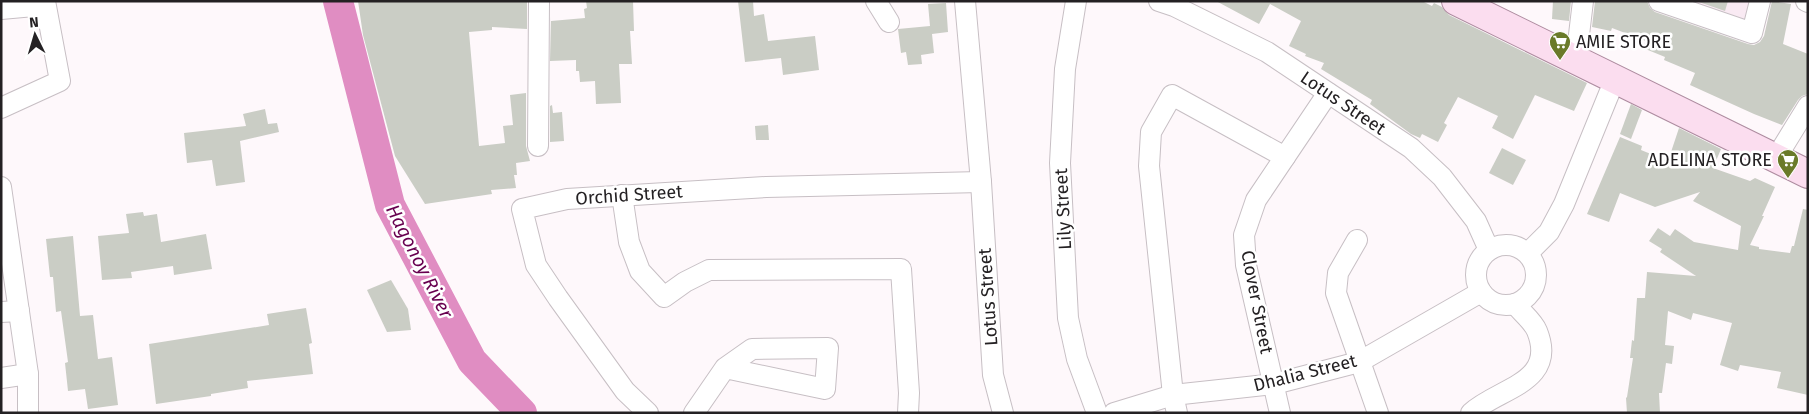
<svg xmlns="http://www.w3.org/2000/svg" width="1809" height="414" font-family="'Fira Sans',sans-serif">
<style>
.built{fill:#f9eaf3}
.lines{fill:none;stroke-linecap:round;stroke-linejoin:round}
.river{stroke:#e08dc2;stroke-width:30}
.building{fill:#cacdc5}
.minor-casing{stroke:#c7bfc4;stroke-width:22}
.primary-casing{stroke:#ae8ca0;stroke-width:30}
.minor{stroke:#fff;stroke-width:20}
.primary{stroke:#fbddef;stroke-width:28}
.labels{text-anchor:middle;stroke-width:5;stroke-linejoin:round;paint-order:stroke}
.poi-label{font-size:18px;fill:#242123;stroke:#fff;text-anchor:start}
.street-label{font-size:18px;fill:#242123;stroke:#fff}
.water-label{font-size:19px;font-style:italic;fill:#67004f;stroke:#fff}
</style>
<rect width="100%" height="100%" fill="#fef8fb"/>
<polygon class="built" points="1670,1 1755,1 1747,26"/>
<g class="lines">
<polyline class="river" points="338,1 390,205 472,361 522,413"/>
</g>
<g class="building">
<polygon points="358,1 527,1 527,29 492,27 492,30 469,32 479,146 505,143 503,126 513,125 510,95 526,93 526,146 530,161 516,163 517,175 514,175 516,188 491,190 492,194 425,204 395,156 363,35"/>
<polygon points="586,1 633,1 634,31 630,31 632,64 619,64 621,103 596,104 595,81 580,82 579,71 576,71 576,60 550,61 551,16 551,21 585,18 584,9 587,8"/>
<polygon points="738,1 753,1 754,16 764,14 768,41 815,36 819,70 783,75 781,58 745,62"/>
<polygon points="1216,1 1422,1 1432,6 1434,3 1442,7 1449,15 1587,83 1574,111 1535,95 1513,139 1492,128 1498,116 1458,97 1444,123 1447,125 1438,142 1422,134 1420,138 1411,134 1370,104 1372,100 1321,69 1324,63 1305,56 1306,54 1289,46 1301,21 1270,4 1259,24"/>
<polygon points="1553,1 1571,1 1569,21 1552,19"/>
<polygon points="1595,1 1647,1 1650,8 1655,12 1748,44 1754,45 1760,42 1764,36 1772,1 1791,4 1783,44 1808,54 1808,94 1802,96 1798,100 1782,125 1754,114 1690,85 1695,73 1664,60 1665,57 1643,48 1646,41 1612,28 1611,31 1592,27"/>
<polygon points="1696,1 1728,1 1725,11"/>
<polygon points="946,3 948,32 932,34 934,53 921,55 922,64 908,65 906,52 901,53 898,29 930,26 928,4"/>
<polygon points="1631,104 1642,110 1631,139 1620,134"/>
<polygon points="552,105 553,113 562,112 564,141 550,142 550,106"/>
<polygon points="265,109 268,124 277,123 279,132 240,141 245,182 216,186 212,160 187,163 184,133 246,126 243,114"/>
<polygon points="768,125 769,140 756,140 755,126"/>
<polygon points="1679,128 1721,149 1713,168 1750,181 1755,178 1775,187 1762,216 1764,216 1750,245 1759,247 1759,249 1790,253 1792,246 1794,246 1803,209 1808,210 1808,395 1777,388 1781,372 1740,365 1738,371 1720,365 1732,323 1693,313 1691,320 1668,311 1665,345 1674,346 1672,364 1666,363 1662,393 1659,393 1660,413 1627,413 1626,398 1627,397 1633,358 1630,358 1632,340 1634,341 1637,298 1645,298 1647,272 1696,276 1660,252 1662,249 1649,241 1658,228 1670,236 1675,229 1694,242 1738,250 1741,226 1693,201 1700,192 1655,207 1620,193 1609,222 1587,214 1620,137 1642,146 1641,150 1668,161"/>
<polygon points="1502,148 1526,160 1513,185 1489,173"/>
<polygon points="143,212 144,216 157,214 161,242 206,234 212,269 174,275 173,266 131,272 132,278 102,280 98,236 129,233 126,214"/>
<polygon points="73,236 80,316 93,315 98,359 112,357 118,405 88,409 85,389 68,391 65,363 68,362 61,311 56,312 53,277 50,277 46,239"/>
<polygon points="391,280 408,309 411,330 387,332 367,290"/>
<polygon points="306,308 312,343 309,344 313,374 247,381 248,388 211,394 211,396 156,404 149,344 269,325 267,314"/>
</g>
<g class="lines">
<g class="minor-casing">
<g id="minor">
<polyline points="876,1 889,22"/>
<polyline points="965,1 981,182 993,375 1003,413"/>
<polyline points="1076,1 1065,69 1060,163 1068,318 1077,359 1097,413"/>
<polyline points="1159,1 1174,6 1267,52 1411,148 1442,177 1476,221 1489,250"/>
<polyline points="1659,1 1752,33 1760,1"/>
<polyline points="1806,1 1808,2"/>
<polyline points="1,9 45,5"/>
<polyline points="1576,60 1583,1"/>
<polyline points="1,108 60,81 45,1"/>
<polyline points="538,146 539,1"/>
<polyline points="1776,158 1808,106"/>
<polyline points="1,187 28,374 28,413"/>
<polyline points="622,195 629,242 640,271 664,297 685,282 709,270 901,269 909,393 908,413"/>
<polyline points="1357,240 1338,273 1336,293 1378,413"/>
<circle cx="1506" cy="275" r="30"/>
<polyline points="1528,253 1549,232 1564,204 1615,79"/>
<polyline points="1,312 19,311"/>
<polyline points="1,378 28,374"/>
<polyline points="648,413 625,391 558,298 536,265 522,209 567,199 766,187 981,182"/>
<polyline points="694,413 725,368 752,349 828,348 825,389 725,368"/>
<polyline points="1114,413 1173,395 1274,384 1359,362 1481,292"/>
<polyline points="1177,413 1173,395 1149,166 1151,132 1172,95 1285,157"/>
<polyline points="1280,413 1246,265 1244,235 1256,200 1328,93"/>
<path d="M1471 413C1498 388 1558 383 1537 331 1533 321 1521 312 1515 304"/>
</g>
</g>
<g class="primary-casing">
<polyline id="primary" points="1456,1 1808,174"/>
</g>
<use href="#minor" class="minor"/>
<use href="#primary" class="primary"/>
</g>
<defs>
<g id="supermarket-pin" transform="scale(1.125)"><path d="M0 17L-7.5 6A9.5 9.5 0 1 1 7.5 6Z" fill="#6a7a29" stroke="#fff"/><path d="M-6-5.5h2.5l.6 2H6L4.5 2H-2.5L-4.4-4H-6ZM-1.5 3.2a1.3 1.3 0 1 0 .1 0ZM3 3.2a1.3 1.3 0 1 0 .1 0Z" fill="#fff"/></g>
</defs>
<g fill-rule="evenodd">
<use href="#supermarket-pin" x="1560" y="42"/>
<use href="#supermarket-pin" x="1788" y="160"/>
</g>
<g class="labels">
<g class="poi-label">
<text x="1576" y="48">AMIE STORE</text>
<text x="1772" y="166" text-anchor="end">ADELINA STORE</text>
</g>
<g class="street-label">
<text transform="translate(1343 103) rotate(34)" y="6">Lotus Street</text>
<text transform="translate(629 195) rotate(-4)" y="6">Orchid Street</text>
<text transform="translate(1063 209) rotate(-93)" y="6">Lily Street</text>
<text transform="translate(988 297) rotate(-94)" y="6">Lotus Street</text>
<text transform="translate(1257 302) rotate(79)" y="6">Clover Street</text>
<text transform="translate(1305 373) rotate(-14)" y="6">Dhalia Street</text>
</g>
<g class="water-label">
<text transform="translate(420 261) rotate(63)" y="7">Hagonoy River</text>
</g>
</g>
<rect width="1809" height="414" fill="none" stroke="#242123" stroke-width="5"/>
<g transform="translate(35 35) rotate(355)" stroke="#ffffff" stroke-width="4" paint-order="stroke">
<path d="M0-4L9 19L0 12L-9 19Z" fill="#242123"/>
<text y="-8" font-size="14" font-weight="bold" text-anchor="middle" fill="#242123">N</text>
</g>
</svg>
